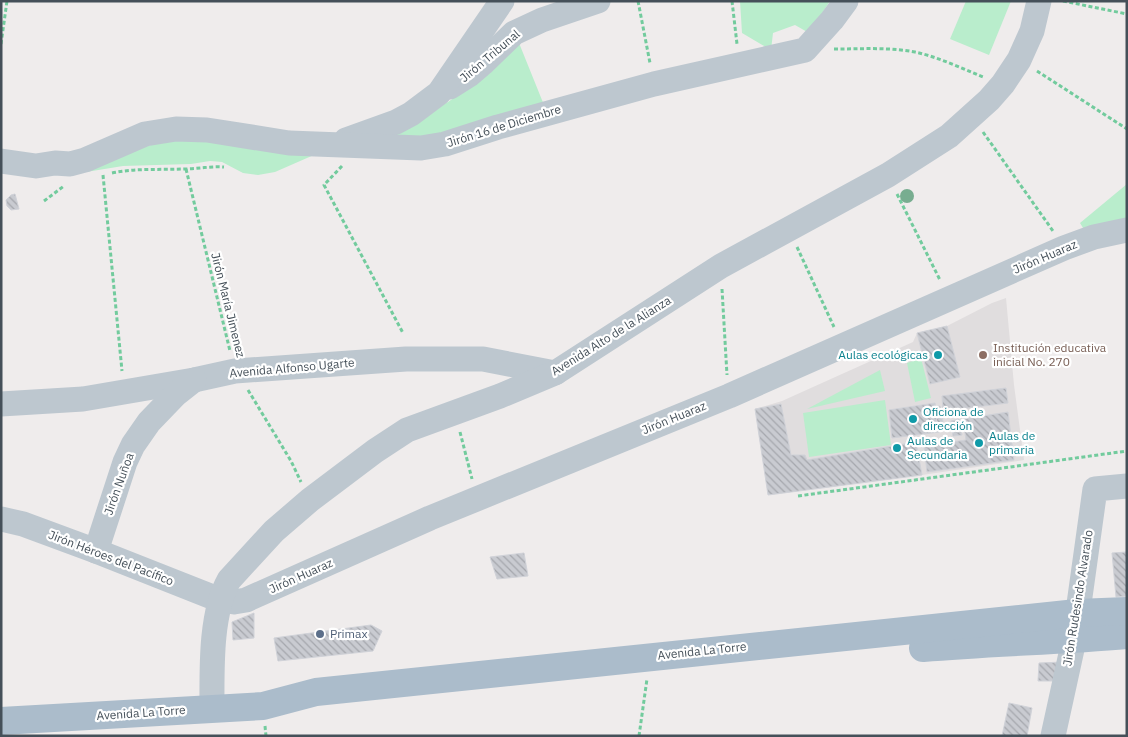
<svg xmlns="http://www.w3.org/2000/svg" width="1128" height="737" font-family="'IBM Plex Sans',sans-serif">
<style>
.education{fill:#e0ddde}
.green{fill:#b9edcc}
.building{fill:url(#building-back-hatch);stroke:#d0d2d8}
.lines{fill:none;stroke-linecap:round;stroke-linejoin:round}
.path{stroke:#72cb9d;stroke-width:3;stroke-dasharray:4 2.5;stroke-linecap:butt}
.minor{stroke:#bdc7cf;stroke-width:25}
.major{stroke:#abbccb;stroke-width:28}
.tree{fill:#78ad90}
.culture-dot{fill:#0f9aa8;stroke:#fff;stroke-width:2}
.education-dot{fill:#8d6e63;stroke:#fff;stroke-width:2}
.service-dot{fill:#5c6f8a;stroke:#fff;stroke-width:2}
.labels{text-anchor:middle;stroke-width:4.5;stroke-linejoin:round;paint-order:stroke}
.street-label{font-size:12px;fill:#455059;stroke:#fff}
.education-label{font-size:12px;fill:#785e54;stroke:#fff;text-anchor:start}
.culture-label{font-size:12px;fill:#0d838f;stroke:#fff;text-anchor:start}
.service-label{font-size:12px;fill:#4e5e75;stroke:#fff;text-anchor:start}
</style>
<defs>
<pattern id="building-back-hatch" width="6" height="6" patternUnits="userSpaceOnUse" patternTransform="scale(1.25)"><rect width="6" height="6" fill="#c9cbd1"/><path d="M-1 5l2 2M0 0l6 6M5-1l2 2" fill="none" stroke="#a5a7ad"/></pattern>
</defs>
<rect width="100%" height="100%" fill="#efecec"/>
<polygon class="education" points="1006,298 1014,385 1024,460 922,475 768,495 755,409 782,401 913,342 917,333 947,326 992,303"/>
<g class="green">
<polygon points="830,1 809,33 795,25 773,33 771,50 742,33 740,1"/>
<polygon points="966,1 1011,1 989,55 950,39"/>
<polygon points="519,43 544,105 435,139 380,139 448,102 490,73"/>
<polygon points="170,139 323,151 275,172 258,175 243,173 222,162 210,161 191,164 123,166 86,172 78,168"/>
<polygon points="1127,184 1127,221 1085,231 1080,223"/>
<polygon points="921,358 931,398 915,402 907,363"/>
<polygon points="880,370 885,391 807,409"/>
<polygon points="885,400 891,445 809,457 803,413"/>
</g>
<g class="building">
<polygon points="15,194 19,209 11,210 7,206 6,200 11,195"/>
<polygon points="947,326 960,377 930,384 917,333"/>
<polygon points="1006,388 1008,403 943,411 942,396"/>
<polygon points="935,403 939,432 892,438 889,410"/>
<polygon points="781,404 791,455 805,455 807,460 916,442 922,475 768,495 755,409"/>
<polygon points="940,406 944,427 938,428 934,407"/>
<polygon points="1008,412 1014,460 927,472 924,446 966,440 963,419"/>
<polygon points="959,419 962,435 953,436 951,421"/>
<polygon points="1127,552 1127,596 1116,597 1112,553"/>
<polygon points="524,553 528,576 497,579 490,557"/>
<polygon points="254,613 254,638 233,640 232,622"/>
<polygon points="371,625 382,631 373,651 278,661 274,638"/>
<polygon points="1064,662 1060,681 1038,681 1039,663"/>
<polygon points="1009,703 1032,708 1027,736 1002,736"/>
</g>
<g class="lines">
<g class="path">
<polyline points="638,1 650,63"/>
<polyline points="732,1 737,44"/>
<polyline points="1063,1 1127,14"/>
<polyline points="1,44 7,1"/>
<path d="M834 49C861 49 888 47 915 52 938 57 961 68 983 77"/>
<polyline points="1037,71 1127,129"/>
<polyline points="983,132 1053,231"/>
<polyline points="342,166 324,185 403,333"/>
<polyline points="186,169 230,351"/>
<path d="M112 173C136 168 160 170 184 169 198 169 210 166 224 167"/>
<polyline points="103,175 122,371"/>
<polyline points="897,194 940,280"/>
<polyline points="44,201 64,186"/>
<polyline points="797,247 834,327"/>
<polyline points="722,289 727,375"/>
<polyline points="248,390 291,461 301,482"/>
<polyline points="460,432 472,479"/>
<polyline points="798,496 1127,451"/>
<polyline points="265,726 266,736"/>
<polyline points="639,736 647,679"/>
</g>
<g class="minor">
<polyline points="450,87 469,75 483,63 514,33 542,20 598,1"/>
<polyline points="346,140 396,122 411,114 439,93 502,1"/>
<polyline points="1,161 36,166 55,163 70,164 85,160 145,134 176,129 207,130 289,143 421,148 445,144 498,127 654,84 805,50 832,20 846,1"/>
<polyline points="1,404 83,399 194,380 235,371 406,359 483,359 555,373"/>
<polyline points="1,519 23,524 96,551 220,600 234,602 246,600 430,518 729,396 1064,248 1094,237 1127,230"/>
<polyline points="96,551 125,462 133,445 149,422 175,395 194,380"/>
<path d="M212 708C212 670 210 614 229 580L274 531 310 500 375 451 407 430 500 396 555 373 721 266 888 175 949 136 989 100 1003 84 1019 60 1032 31 1039 1"/>
<polyline points="1053,736 1074,640 1095,489 1127,486"/>
</g>
<g class="major">
<path d="M923 648C991 642 1059 641 1127 635"/>
<polyline points="1,721 263,706 316,692 1077,613 1127,611"/>
</g>
</g>
<circle class="tree" cx="907" cy="196" r="7"/>
<g class="culture-dot">
<circle cx="938" cy="355" r="5"/>
<circle cx="913" cy="419" r="5"/>
<circle cx="979" cy="443" r="5"/>
<circle cx="897" cy="448" r="5"/>
</g>
<circle class="education-dot" cx="983" cy="355" r="5"/>
<circle class="service-dot" cx="320" cy="634" r="5"/>
<g class="labels">
<g class="street-label">
<text transform="translate(490 56) rotate(-40)" y="4">Jirón Tribunal</text>
<text transform="translate(504 126) rotate(-17)" y="4">Jirón 16 de Diciembre</text>
<text transform="translate(1045 257) rotate(-23)" y="4">Jirón Huaraz</text>
<text transform="translate(228 305) rotate(76)" y="4">Jirón María Jimenez</text>
<text transform="translate(611 336) rotate(-32)" y="4">Avenida Alto de la Alianza</text>
<text transform="translate(292 368) rotate(-5)" y="4">Avenida Alfonso Ugarte</text>
<text transform="translate(674 418) rotate(-22)" y="4">Jirón Huaraz</text>
<text transform="translate(119 484) rotate(-70)" y="4">Jirón Nuñoa</text>
<text transform="translate(111 558) rotate(21)" y="4">Jirón Héroes del Pacífico</text>
<text transform="translate(301 576) rotate(-24)" y="4">Jirón Huaraz</text>
<text transform="translate(1078 598) rotate(-81)" y="4">Jirón Rudesindo Alvarado</text>
<text transform="translate(702 651) rotate(-6)" y="4">Avenida La Torre</text>
<text transform="translate(141 713) rotate(-4)" y="4">Avenida La Torre</text>
</g>
<g class="education-label">
<text x="993" y="352">Institución educativa<tspan x="993" dy="14">inicial No. 270</tspan></text>
</g>
<g class="culture-label">
<text x="928" y="359" text-anchor="end">Aulas ecológicas</text>
<text x="923" y="416">Oficiona de<tspan x="923" dy="14">dirección</tspan></text>
<text x="989" y="440">Aulas de<tspan x="989" dy="14">primaria</tspan></text>
<text x="907" y="445">Aulas de<tspan x="907" dy="14">Secundaria</tspan></text>
</g>
<g class="service-label">
<text x="330" y="638">Primax</text>
</g>
</g>
<rect width="1128" height="737" fill="none" stroke="#455059" stroke-width="5"/>
</svg>
